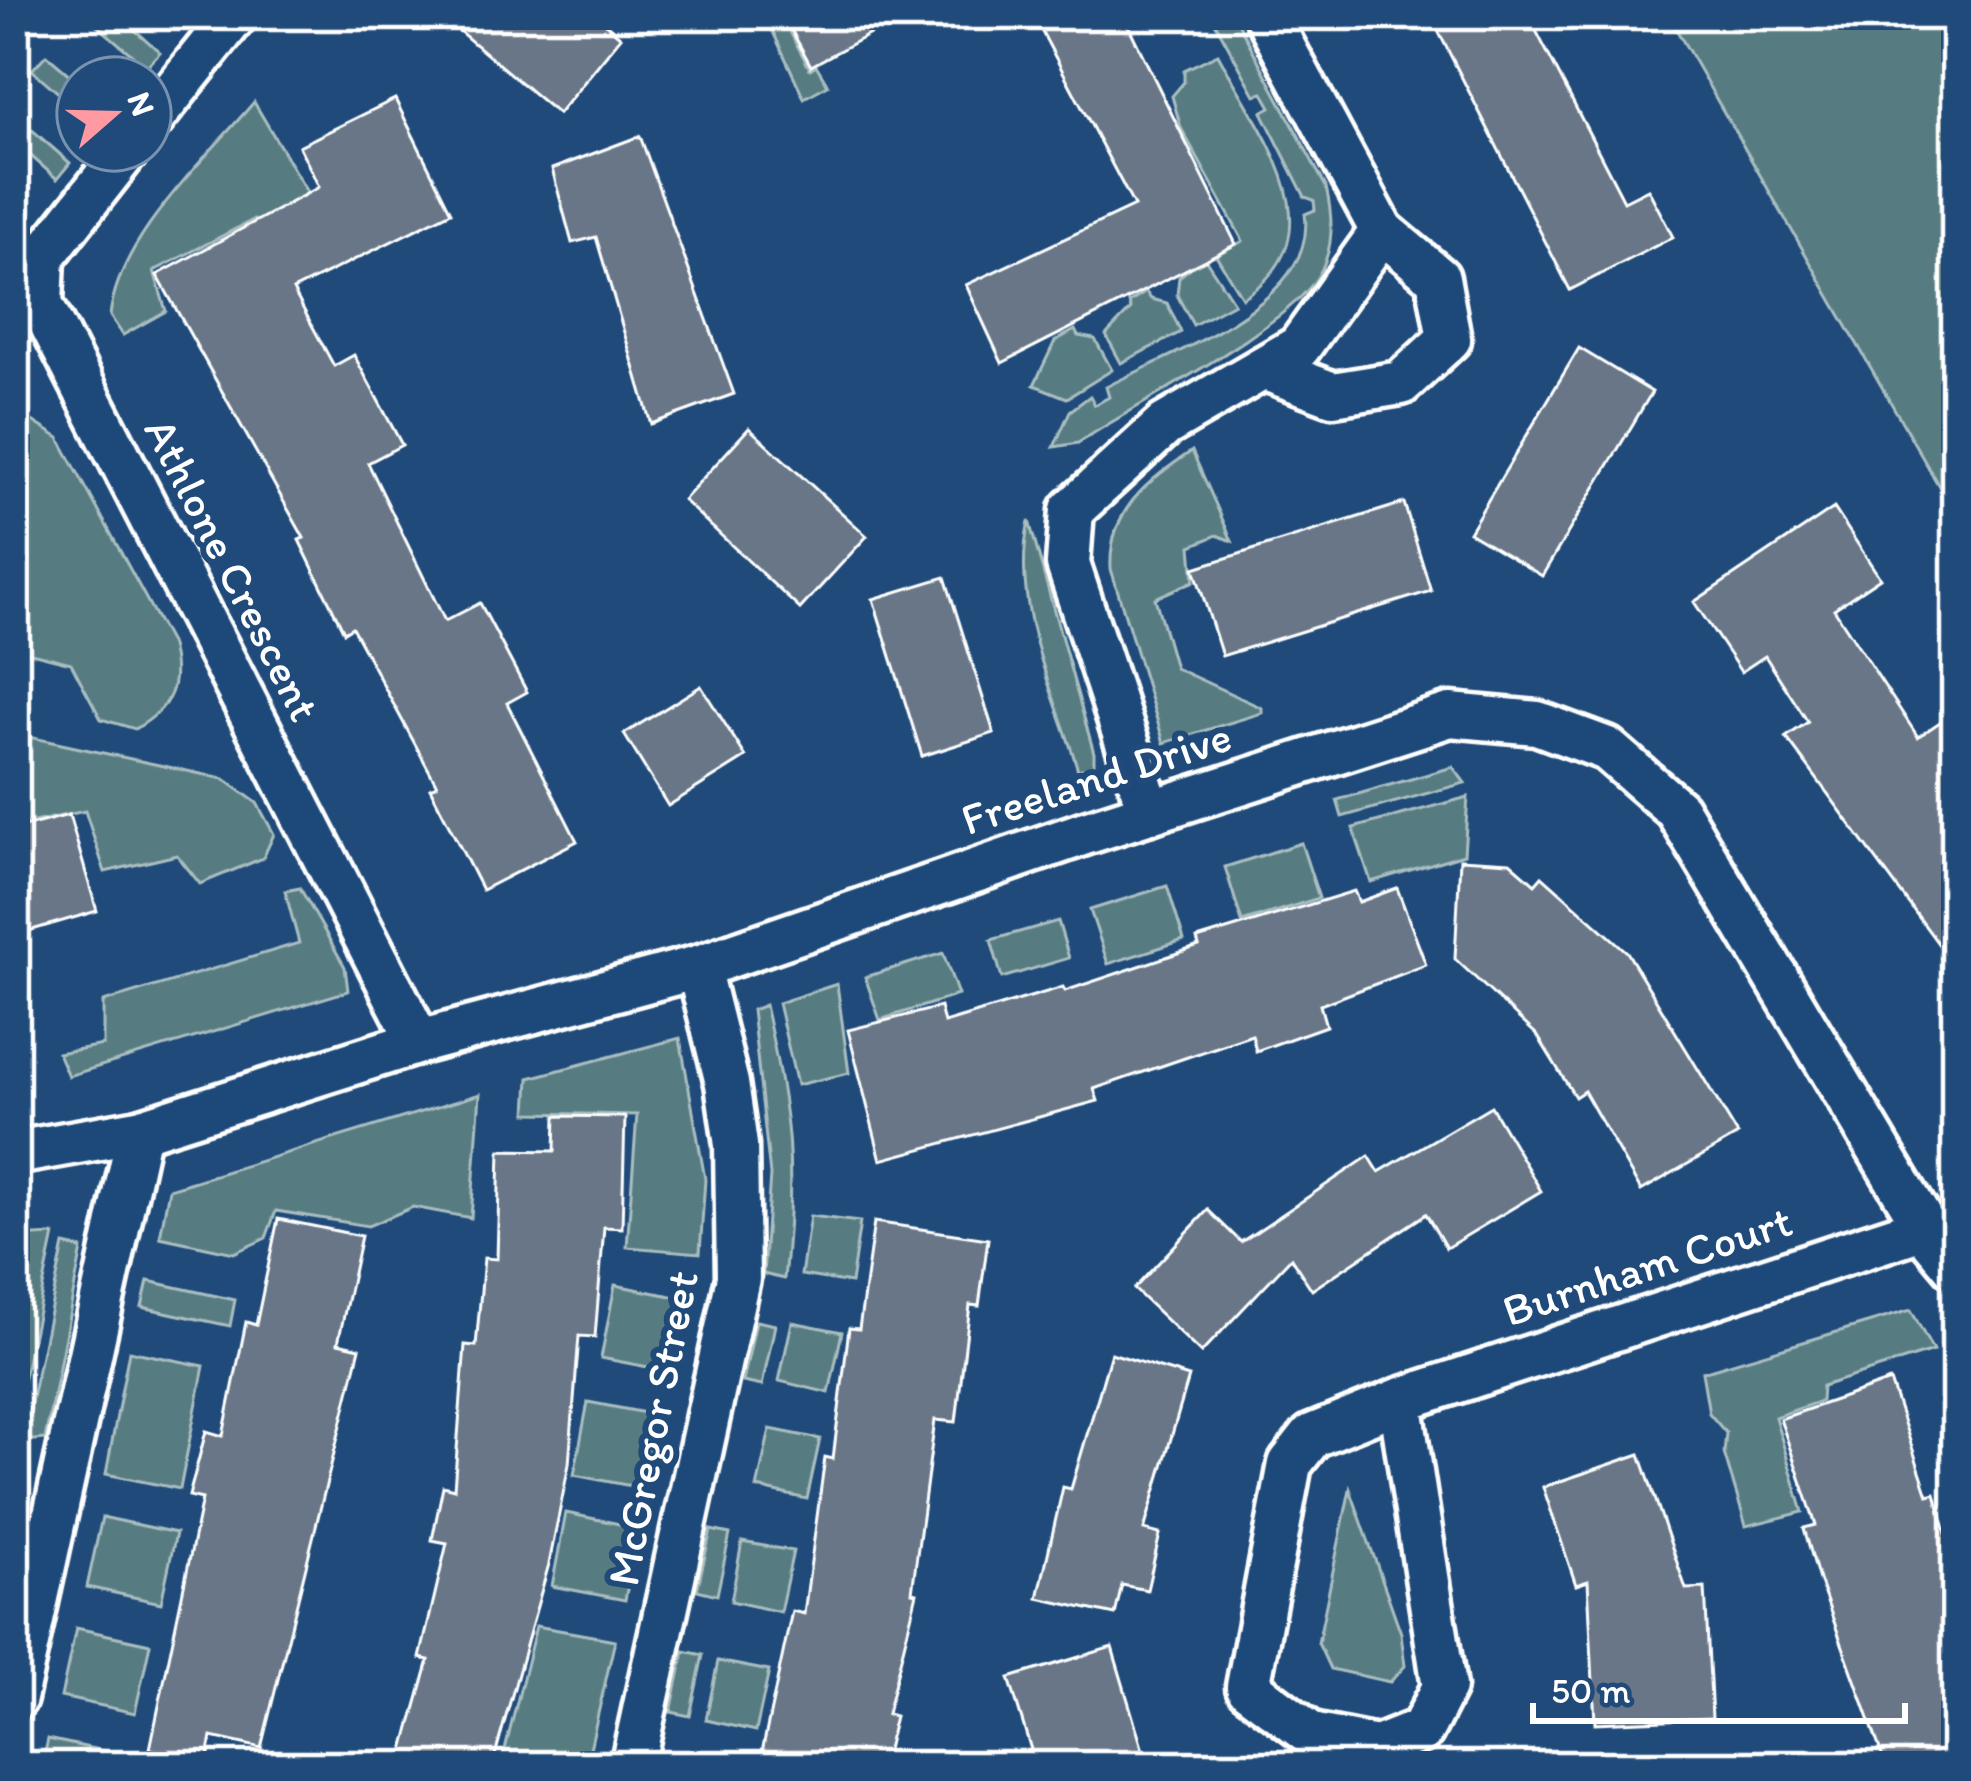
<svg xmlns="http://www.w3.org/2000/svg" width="1971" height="1781" font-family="Itim,sans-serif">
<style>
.green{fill:#567c82;stroke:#aabec0;stroke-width:3}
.building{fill:#677687;stroke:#fff;stroke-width:3}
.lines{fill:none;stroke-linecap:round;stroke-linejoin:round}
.street-casing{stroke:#fff;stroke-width:51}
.street{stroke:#1f4a7a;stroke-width:42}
.labels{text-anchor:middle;stroke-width:12;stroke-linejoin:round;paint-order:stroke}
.street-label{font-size:45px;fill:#fff;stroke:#1f4a7a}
</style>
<rect width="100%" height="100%" fill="#1f4a7a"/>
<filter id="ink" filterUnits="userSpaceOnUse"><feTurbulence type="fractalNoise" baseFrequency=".00833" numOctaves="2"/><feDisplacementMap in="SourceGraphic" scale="24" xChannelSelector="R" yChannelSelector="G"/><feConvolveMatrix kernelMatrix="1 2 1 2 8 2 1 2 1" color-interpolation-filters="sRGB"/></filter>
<g filter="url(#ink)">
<g class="green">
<polygon points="85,15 118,15 160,52 146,67"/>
<polygon points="765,15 781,15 810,69 816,65 828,85 804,98"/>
<path d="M1211 15H1234L1326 187C1333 218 1335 249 1317 278 1285 328 1135 405 1078 443L1054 447 1070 411 1090 396 1095 405 1109 397 1106 387C1172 352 1318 303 1305 214L1315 210 1314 200 1305 197 1262 112 1271 107 1263 93 1255 95Z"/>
<polygon points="1668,15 1956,15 1956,516"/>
<path d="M1218 54C1259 132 1345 234 1242 298L1216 255 1243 241 1181 128 1172 96 1184 82V70Z"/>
<polygon points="46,55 78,82 78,110 32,70"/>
<path d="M254 102 328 228 253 220 154 271 166 311 123 335 110 316C118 238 203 162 254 102Z"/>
<polygon points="15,115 70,163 57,179 15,142"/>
<polygon points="1204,257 1234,303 1193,325 1177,295 1179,277"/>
<polygon points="1146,292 1151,299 1167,303 1181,332 1121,363 1106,335 1131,309 1129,303"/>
<polygon points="1075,330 1078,336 1095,339 1112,370 1067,398 1034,385 1055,341"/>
<path d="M15 410 59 438 170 643C182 684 172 708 135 729L101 719 71 663 15 649Z"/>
<path d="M1192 451 1232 541 1217 535 1191 546 1194 581 1155 598 1175 668 1262 708V713L1164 743 1111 569C1108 511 1147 481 1192 451Z"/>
<path d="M1029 521 1094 753V766L1078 770C1054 691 1010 604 1029 521Z"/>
<polygon points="15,734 224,779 257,803 274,834 263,858 200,884 177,855 105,872 85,811 15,826"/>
<polygon points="1453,767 1465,783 1342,817 1337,800"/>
<polygon points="1468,797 1464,854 1371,882 1353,828"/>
<polygon points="1301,843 1319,898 1242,922 1225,867"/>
<polygon points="1167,886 1184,940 1108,964 1090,910"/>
<polygon points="300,888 345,967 348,991 68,1076 58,1053 103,1045 103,1002 299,943 285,891"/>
<polygon points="1058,921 1069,958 1002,978 991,940"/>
<polygon points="943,953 958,995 880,1020 865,977"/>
<polygon points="837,984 849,1073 797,1085 778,1003"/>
<path d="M765 1005C790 1114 796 1167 784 1279L763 1274 770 1175 752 1010Z"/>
<polygon points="680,1038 705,1179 700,1253 627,1247 637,1115 527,1113 529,1078"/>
<polygon points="480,1094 471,1218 413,1207 368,1226 276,1211 266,1238 234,1253 160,1237 169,1189"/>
<polygon points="810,1216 860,1222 851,1283 801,1275"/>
<polygon points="54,1235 15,1420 15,1237"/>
<polygon points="64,1245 82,1249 45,1439 23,1441"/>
<polygon points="148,1281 235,1300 230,1326 142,1307"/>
<polygon points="615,1285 687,1299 674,1372 601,1358"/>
<polygon points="1911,1310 1933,1351 1822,1386 1821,1401 1775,1417 1803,1512 1746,1526 1724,1453 1726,1433 1709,1413 1702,1372"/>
<polygon points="756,1321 775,1325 762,1386 743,1382"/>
<polygon points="792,1322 842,1332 829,1393 779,1381"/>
<polygon points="129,1351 204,1366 180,1489 106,1474"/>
<polygon points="588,1402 661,1416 647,1489 574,1475"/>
<polygon points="770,1429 820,1439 807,1499 757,1488"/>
<polygon points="1350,1489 1401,1633 1405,1666 1390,1682 1330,1669 1318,1643"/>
<polygon points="566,1513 639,1528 625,1600 552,1586"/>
<polygon points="102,1517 176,1533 161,1603 87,1587"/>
<polygon points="711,1530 730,1534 717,1595 697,1590"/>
<polygon points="742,1542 793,1551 780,1612 731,1601"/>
<polygon points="536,1626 615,1640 586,1766 501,1766"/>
<polygon points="76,1628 150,1644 135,1713 61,1697"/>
<polygon points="684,1651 703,1655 690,1716 671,1712"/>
<polygon points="718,1661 769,1671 756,1731 706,1720"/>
<polygon points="48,1739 122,1755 119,1766 42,1766"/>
</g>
<g class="building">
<polygon points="440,15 595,15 621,37 558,114"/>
<polygon points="783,15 905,15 811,66"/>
<polygon points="1033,15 1123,15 1236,244 1002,363 966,285 1134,206"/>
<polygon points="1430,15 1528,15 1624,201 1648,189 1673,237 1570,290"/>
<polygon points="395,99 451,212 293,290 334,366 354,355 402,445 368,463 445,621 480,603 527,692 507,703 577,841 482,890 430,788 437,785 352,627 344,632 299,540 304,538 157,275 319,187 299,146"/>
<polygon points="640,136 734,394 651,424 596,237 572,243 552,169"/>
<polygon points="1579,348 1652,392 1542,576 1469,532"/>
<polygon points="749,428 867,536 800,609 683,500"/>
<polygon points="1404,503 1431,591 1222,656 1194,568"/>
<polygon points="1834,508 1880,578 1834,609 1918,737 1956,711 1956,968 1786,737 1808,722 1765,656 1741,672 1694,602"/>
<polygon points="945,577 994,733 922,756 873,599"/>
<polygon points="701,686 746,757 668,806 624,734"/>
<polygon points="69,815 97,911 15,935 15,829"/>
<polygon points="1460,859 1510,862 1535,884 1542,876 1627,952 1738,1135 1641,1191 1584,1091 1575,1097 1537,1035 1455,959"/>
<polygon points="1397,888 1426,965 1320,1005 1326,1026 1256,1051 1252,1035 1094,1089 1098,1101 881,1160 848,1030 940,1007 944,1023 1063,987 1065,991 1199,946 1197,939 1354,891 1359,902"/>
<polygon points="1491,1106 1541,1191 1446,1248 1426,1214 1312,1290 1291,1258 1201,1353 1134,1289 1208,1210 1241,1242 1369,1156 1379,1172"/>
<polygon points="556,1116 625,1117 622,1228 604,1227 595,1337 579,1336 569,1464 549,1564 492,1766 424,1766 401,1760 429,1660 420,1658 447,1543 432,1540 443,1486 454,1489 465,1345 476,1346 484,1258 497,1259 500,1150 555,1151"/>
<polygon points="278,1219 361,1236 338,1343 360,1348 261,1748 212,1737 207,1761 150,1749 202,1499 189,1496 206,1431 223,1436 246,1322 256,1325"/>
<polygon points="874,1222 988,1239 979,1306 970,1305 956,1422 935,1420 912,1592 917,1593 887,1714 895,1716 883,1766 759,1766 792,1611 804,1614 825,1457 833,1459 849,1328 859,1329"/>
<polygon points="1111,1353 1189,1377 1144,1530 1160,1534 1147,1590 1122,1585 1115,1615 1038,1598 1063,1487 1071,1489"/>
<polygon points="1890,1381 1928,1495 1935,1493 1956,1569 1956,1766 1886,1766 1819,1580 1804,1528 1816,1525 1780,1419"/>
<polygon points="1640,1454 1686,1589 1705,1588 1712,1718 1595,1723 1588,1581 1576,1585 1543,1487"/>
<polygon points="1112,1647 1144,1754 1106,1766 1036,1766 1009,1678"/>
</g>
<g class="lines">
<g class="street-casing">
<g id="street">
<polyline points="150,121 235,15"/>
<polyline points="127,150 43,257 41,304 419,1042"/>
<polyline points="1263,368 1333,394 1401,383 1449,339 1438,278 1382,231"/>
<polyline points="1150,812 1068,564 1072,510 1165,425 1299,347 1382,231 1266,15"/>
<polyline points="15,1153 139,1131 419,1042 698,967 1085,833 1450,715 1537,723 1607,749 1677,810 1934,1242 1956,1268"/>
<polyline points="1400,1400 1444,1687 1422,1730 1377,1748 1312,1735 1248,1687 1290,1464 1312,1436 1400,1400 1925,1227"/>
<polyline points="15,1698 139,1131"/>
<polyline points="632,1766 738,1278 736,1145 727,1083 698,967"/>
</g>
</g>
<use href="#street" class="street"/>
</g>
</g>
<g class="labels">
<g class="street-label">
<text transform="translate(233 569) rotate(63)" y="16">Athlone Crescent</text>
<text transform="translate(1096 777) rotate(-18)" y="16">Freeland Drive</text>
<text transform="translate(1647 1265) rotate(-18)" y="16">Burnham Court</text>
<text transform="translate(652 1428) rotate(-79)" y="16">McGregor Street</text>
</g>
</g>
<rect width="1971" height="1781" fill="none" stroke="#1f4a7a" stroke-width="60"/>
<rect x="30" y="30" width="1911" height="1721" fill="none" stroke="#fff" stroke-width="4.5" filter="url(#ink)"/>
<g transform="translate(114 114) rotate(70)"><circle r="57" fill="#1f4a7a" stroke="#7992af" stroke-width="3"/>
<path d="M0-9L21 45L0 30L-21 45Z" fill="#ff9aa2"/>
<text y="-18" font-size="33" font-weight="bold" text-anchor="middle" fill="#ffffff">N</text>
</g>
<path d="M1533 1703v18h372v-18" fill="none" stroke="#ffffff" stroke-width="6"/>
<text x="1551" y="1703" font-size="36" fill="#ffffff" stroke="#1f4a7a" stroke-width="9" paint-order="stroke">50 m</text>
</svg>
